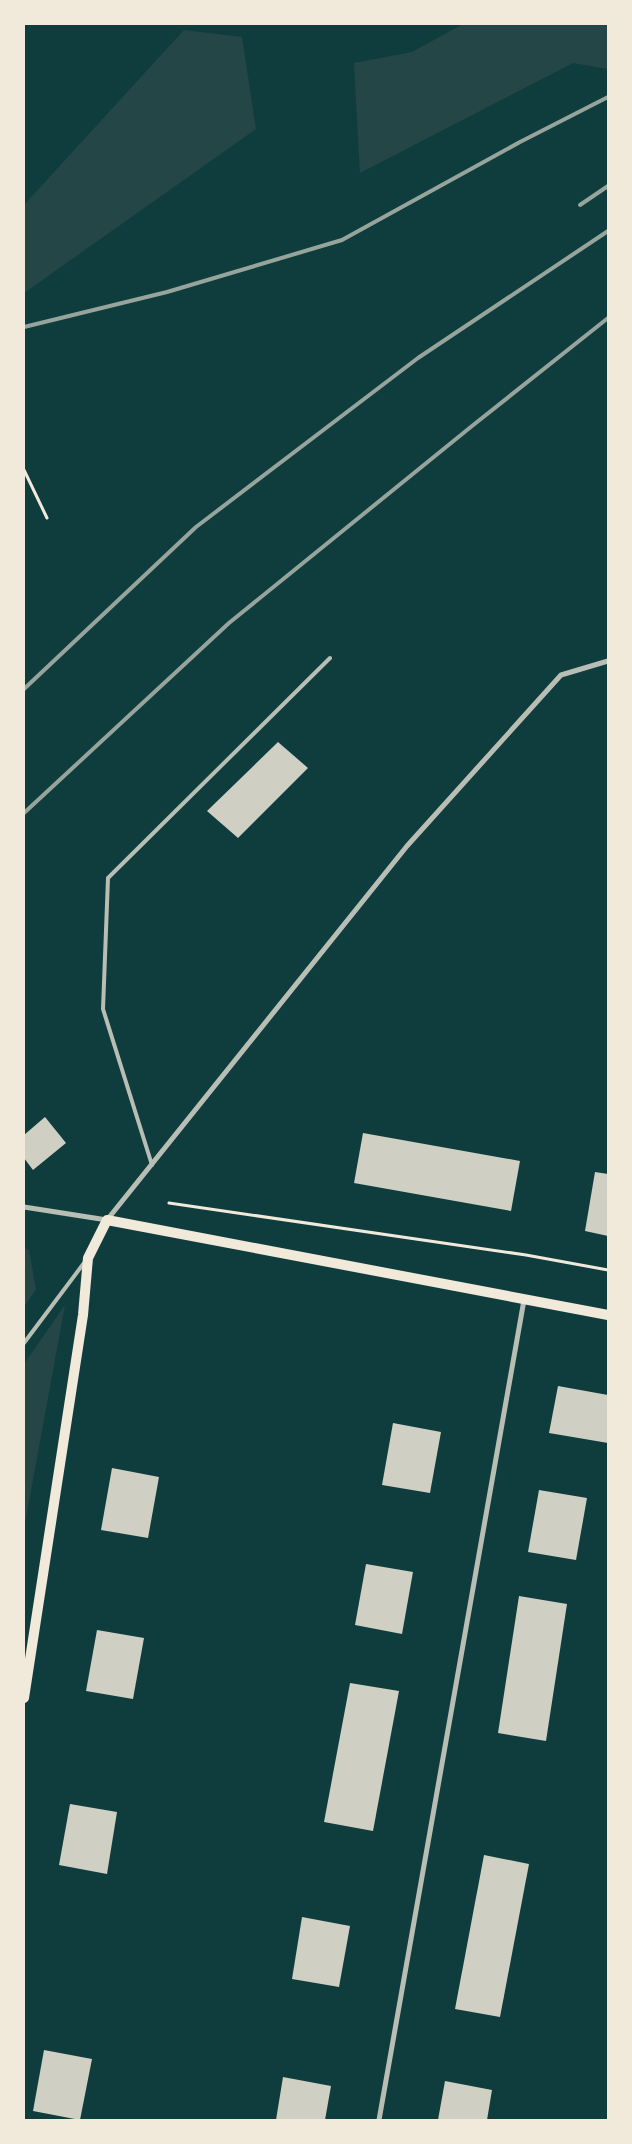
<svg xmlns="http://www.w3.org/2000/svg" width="632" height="2144" font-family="'Source Serif 4',serif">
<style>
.green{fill:#244646}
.building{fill:#cfcfc3}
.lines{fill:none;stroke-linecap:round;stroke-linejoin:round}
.path{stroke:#f1e9da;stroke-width:3}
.service{stroke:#b8beb3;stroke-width:4}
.minor{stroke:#b8beb3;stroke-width:5}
.secondary{stroke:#f1e9da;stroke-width:10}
.rail{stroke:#97a49c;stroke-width:4}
</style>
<rect width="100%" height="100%" fill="#0f3d3e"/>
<g class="green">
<polygon points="463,24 608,24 608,69 573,63 360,173 354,63 412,52"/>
<polygon points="184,30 242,37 256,129 24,293 24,205"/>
<polygon points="24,1248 29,1250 36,1289 24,1307"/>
<polygon points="65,1305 24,1529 24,1364"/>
</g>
<g class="building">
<polygon points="278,742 308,768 238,838 207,811"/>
<polygon points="45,1117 66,1143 33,1170 24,1158 24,1135"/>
<polygon points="363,1133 520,1161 511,1211 354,1183"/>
<polygon points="595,1172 608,1174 608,1236 585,1231"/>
<polygon points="558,1386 608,1395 608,1443 549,1433"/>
<polygon points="393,1423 441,1432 430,1493 382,1485"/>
<polygon points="112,1468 159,1477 148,1538 101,1530"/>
<polygon points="539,1490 587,1498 576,1560 528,1552"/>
<polygon points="366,1564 413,1572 402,1634 355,1625"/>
<polygon points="519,1596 567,1604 546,1741 498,1733"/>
<polygon points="97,1630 144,1638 133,1699 86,1691"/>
<polygon points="350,1683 399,1691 373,1831 324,1822"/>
<polygon points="70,1804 117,1812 107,1874 59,1865"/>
<polygon points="484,1855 529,1864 500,2017 455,2009"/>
<polygon points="302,1917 350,1926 339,1987 292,1979"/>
<polygon points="44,2050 92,2059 80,2120 33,2111"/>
<polygon points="283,2077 331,2086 325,2120 276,2120"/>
<polygon points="445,2081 492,2090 487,2120 438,2120"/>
</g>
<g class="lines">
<g class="path">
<polyline points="24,470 47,518"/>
<polyline points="169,1203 526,1255 608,1270"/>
</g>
<g class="service">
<polyline points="152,1165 103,1009 108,878 330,658"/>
<polyline points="24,1343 84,1263"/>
</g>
<g class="minor">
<polyline points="24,1207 107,1220 407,846 561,675 608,661"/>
<polyline points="379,2120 524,1300"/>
</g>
<polyline class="secondary" points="24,1698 83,1315 88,1258 107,1220 608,1315"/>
<g class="rail">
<polyline points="580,205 608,186"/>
<polyline points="24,327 167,292 342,240 520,142 608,97"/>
<polyline points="24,689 196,527 418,358 608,231"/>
<polyline points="24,813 229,623 472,426 608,318"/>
</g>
</g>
<rect width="632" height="2144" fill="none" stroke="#f1e9da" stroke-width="50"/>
</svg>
